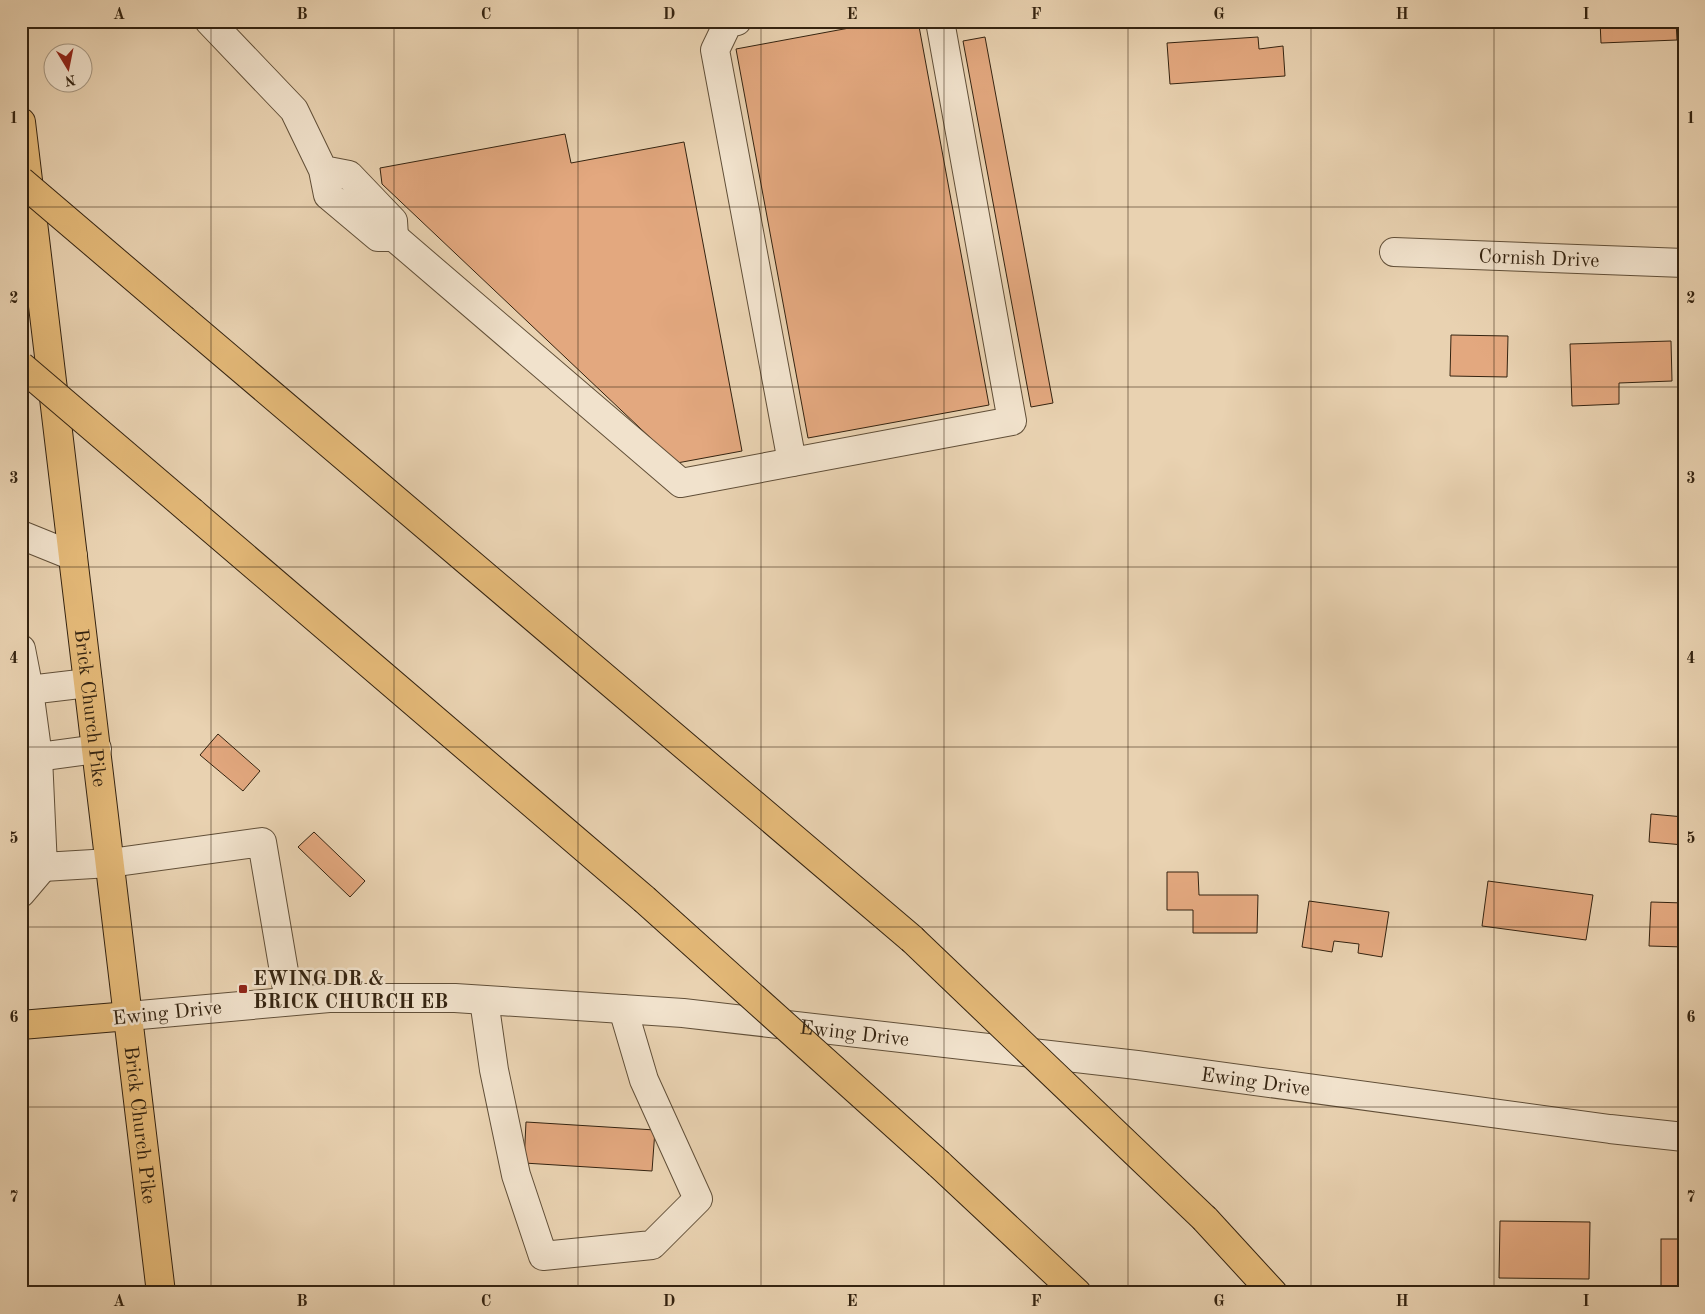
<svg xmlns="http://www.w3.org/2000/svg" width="1705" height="1314" font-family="'Old Standard TT',serif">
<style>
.building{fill:#e3a87f;stroke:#342310}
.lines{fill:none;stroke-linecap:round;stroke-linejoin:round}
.minor-casing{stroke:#614f38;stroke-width:30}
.major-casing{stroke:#342310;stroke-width:30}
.highway-casing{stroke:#342310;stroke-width:30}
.minor{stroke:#f1e2cc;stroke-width:28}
.major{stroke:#e4b978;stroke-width:28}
.highway{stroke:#e4b978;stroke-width:28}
.highway-bridge-casing{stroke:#342310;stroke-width:30;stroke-linecap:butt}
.highway-bridge{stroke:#e4b978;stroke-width:28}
.grid{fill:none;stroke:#342310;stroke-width:1;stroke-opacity:0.55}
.poi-dot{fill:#8f2418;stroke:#f1e2cc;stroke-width:2}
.labels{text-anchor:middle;stroke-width:5;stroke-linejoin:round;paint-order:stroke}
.street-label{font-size:20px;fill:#342310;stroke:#f1e2cc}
.poi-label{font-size:20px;font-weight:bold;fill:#342310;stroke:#f1e2cc;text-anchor:start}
.neatline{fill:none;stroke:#342310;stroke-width:2}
.grid-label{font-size:16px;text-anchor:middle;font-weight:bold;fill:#342310}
</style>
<rect width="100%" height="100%" fill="#e9d2b1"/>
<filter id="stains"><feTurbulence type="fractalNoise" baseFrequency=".004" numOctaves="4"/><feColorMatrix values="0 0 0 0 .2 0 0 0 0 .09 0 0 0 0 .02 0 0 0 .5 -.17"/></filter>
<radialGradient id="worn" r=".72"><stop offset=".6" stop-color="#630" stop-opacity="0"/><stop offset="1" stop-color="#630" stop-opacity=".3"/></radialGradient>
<g class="building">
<polygon points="887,21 918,21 989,405 808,438 736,49"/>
<polygon points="1600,21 1676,21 1677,40 1601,43"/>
<polygon points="985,37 1053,403 1031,407 963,41"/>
<polygon points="1258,37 1259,49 1283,46 1285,76 1170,84 1167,43"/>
<polygon points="565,134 571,163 684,142 742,451 677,463 382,184 380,168"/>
<polygon points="1451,335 1508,336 1507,377 1450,376"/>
<polygon points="1671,341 1672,381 1619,383 1619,404 1572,406 1570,344"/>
<polygon points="218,734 260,771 243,791 200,755"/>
<polygon points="1651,814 1684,817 1684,845 1649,842"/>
<polygon points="314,832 365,881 350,897 298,847"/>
<polygon points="1167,872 1198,872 1199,895 1258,895 1257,933 1193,933 1193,910 1167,910"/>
<polygon points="1488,881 1593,895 1586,940 1482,926"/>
<polygon points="1309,901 1389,912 1382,957 1358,953 1359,944 1334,941 1332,952 1302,947"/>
<polygon points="1651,902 1684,903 1684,947 1649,946"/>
<polygon points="526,1122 655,1130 652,1171 524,1163"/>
<polygon points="1500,1221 1590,1222 1589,1279 1499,1278"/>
<rect x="1661" y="1239" width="23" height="48"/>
</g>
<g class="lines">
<g class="minor-casing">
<g id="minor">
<polyline points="209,21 294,110 323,170 328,195 378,237 394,237 393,221 349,175 323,170"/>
<polyline points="737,21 728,23 715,50 792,462"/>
<polyline points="394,237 681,483 1012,421 940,21"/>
<path id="s1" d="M1394 252 1684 263"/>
<polyline points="21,535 73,556"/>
<polyline points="21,649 29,690 88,683"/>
<polyline points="29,690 38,757 97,749"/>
<polyline points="38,757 43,867 110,863 262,842 289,1001"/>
<polyline points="21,893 43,867"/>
<polyline points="484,1000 494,1070 516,1175 543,1256 652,1245 698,1199 644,1080 623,1009"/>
<path id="s2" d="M129 1016 329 998H455L683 1013 1137 1065 1610 1129 1684 1137"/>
</g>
</g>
<g class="major-casing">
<g id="major">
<path id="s3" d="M21 122 161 1293"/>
<polyline points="21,1025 129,1016"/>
</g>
</g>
<g class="highway-casing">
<g id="highway">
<polyline points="184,320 912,939"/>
<polyline points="192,512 644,899"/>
<polyline points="939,1164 1077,1293"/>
<polyline points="1205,1219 1273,1293"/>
</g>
</g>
<use href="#minor" class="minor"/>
<use href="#major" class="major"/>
<use href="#highway" class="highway"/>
<g class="highway-bridge-casing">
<g id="highway-bridge">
<polyline points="21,181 184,320"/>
<polyline points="21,366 192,512"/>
<polyline points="644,899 939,1164"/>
<polyline points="912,939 1205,1219"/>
</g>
</g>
<use href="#highway-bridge" class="highway-bridge"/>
</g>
<path class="grid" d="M211 21V1293M394 21V1293M578 21V1293M761 21V1293M944 21V1293M1128 21V1293M1311 21V1293M1494 21V1293M21 207H1684M21 387H1684M21 567H1684M21 747H1684M21 927H1684M21 1107H1684"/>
<rect class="poi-dot" x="238" y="984" width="10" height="10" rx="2.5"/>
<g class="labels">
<g class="street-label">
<text dy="7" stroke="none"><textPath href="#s1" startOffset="145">Cornish Drive</textPath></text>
<text dy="7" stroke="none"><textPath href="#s3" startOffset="590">Brick Church Pike</textPath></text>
<text transform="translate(167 1012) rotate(-6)" y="7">Ewing Drive</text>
<text dy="7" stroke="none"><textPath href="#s2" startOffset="728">Ewing Drive</textPath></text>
<text dy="7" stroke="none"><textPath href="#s2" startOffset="1132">Ewing Drive</textPath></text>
<text dy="7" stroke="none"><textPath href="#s3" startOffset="1010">Brick Church Pike</textPath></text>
</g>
<g class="poi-label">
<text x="253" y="985">EWING DR &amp;<tspan x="253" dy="23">BRICK CHURCH EB</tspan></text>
</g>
</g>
<rect width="1705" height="1314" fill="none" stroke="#e9d2b1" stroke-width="55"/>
<g transform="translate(68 68) rotate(170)"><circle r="24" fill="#f1e2cc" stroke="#a59681"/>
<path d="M0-4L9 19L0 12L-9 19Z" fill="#8f2418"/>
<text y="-8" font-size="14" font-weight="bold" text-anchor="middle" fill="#342310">N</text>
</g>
<rect x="28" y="28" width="1650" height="1258" class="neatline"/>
<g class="grid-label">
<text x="119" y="19">A</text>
<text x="302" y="19">B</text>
<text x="486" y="19">C</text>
<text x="669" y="19">D</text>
<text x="852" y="19">E</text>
<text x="1036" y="19">F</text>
<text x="1219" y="19">G</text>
<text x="1402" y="19">H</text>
<text x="1586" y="19">I</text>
<text x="14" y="123">1</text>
<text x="1691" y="123">1</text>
<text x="14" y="303">2</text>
<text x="1691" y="303">2</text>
<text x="14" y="483">3</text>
<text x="1691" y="483">3</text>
<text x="14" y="663">4</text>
<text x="1691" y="663">4</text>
<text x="14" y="843">5</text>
<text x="1691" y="843">5</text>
<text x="14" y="1022">6</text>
<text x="1691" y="1022">6</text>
<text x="14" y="1202">7</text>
<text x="1691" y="1202">7</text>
<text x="119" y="1306">A</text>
<text x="302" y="1306">B</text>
<text x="486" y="1306">C</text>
<text x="669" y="1306">D</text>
<text x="852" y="1306">E</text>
<text x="1036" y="1306">F</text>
<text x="1219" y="1306">G</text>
<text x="1402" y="1306">H</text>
<text x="1586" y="1306">I</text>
</g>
<rect width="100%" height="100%" filter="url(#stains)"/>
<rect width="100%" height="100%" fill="url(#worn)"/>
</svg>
